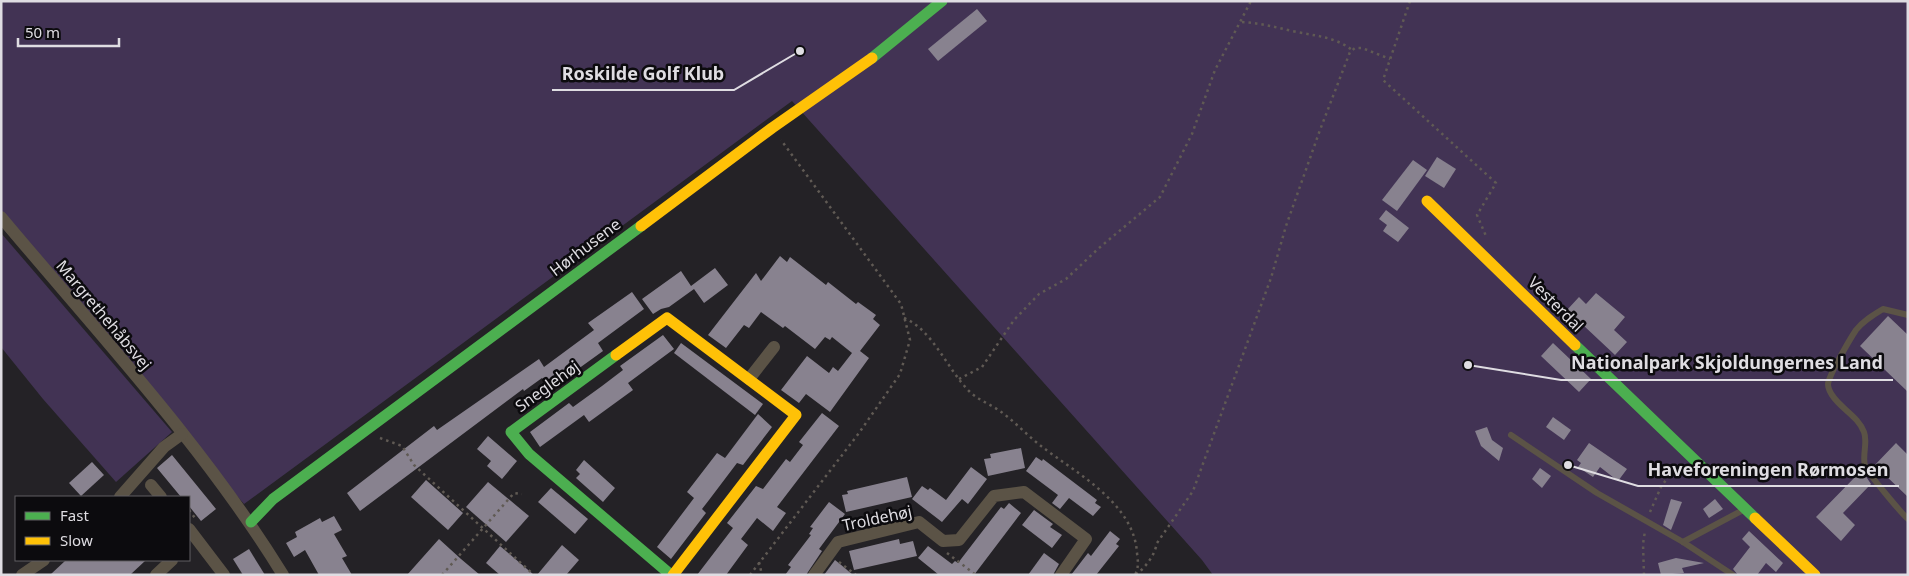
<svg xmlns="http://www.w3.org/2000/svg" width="1909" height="576" font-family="'Noto Sans',sans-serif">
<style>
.green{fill:#423354}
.building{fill:#88828f}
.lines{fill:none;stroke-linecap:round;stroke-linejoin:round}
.path{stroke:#605a54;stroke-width:2.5;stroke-dasharray:2.5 4;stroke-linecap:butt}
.lane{stroke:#5b5346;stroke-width:6}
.street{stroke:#5b5346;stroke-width:12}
.fast{stroke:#4caf50;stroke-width:11}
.slow{stroke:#ffc107;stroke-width:11}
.labels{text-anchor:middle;stroke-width:5;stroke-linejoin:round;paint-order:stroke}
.street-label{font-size:16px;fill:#dfdde2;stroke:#0c0b0e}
.leader{fill:none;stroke:#dfdde2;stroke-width:2}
.callout-dot{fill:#dfdde2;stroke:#0c0b0e;stroke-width:2}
.callout-label{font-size:18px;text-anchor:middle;font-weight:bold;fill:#dfdde2;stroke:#0c0b0e;stroke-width:5;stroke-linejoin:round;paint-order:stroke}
</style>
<rect width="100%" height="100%" fill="#242226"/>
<g class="green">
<polygon points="1,1 1908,1 1908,575 1213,575 1202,560 792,101 244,504 1,226"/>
<polygon points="1,233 172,432 116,482 43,399 1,347"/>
</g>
<g class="building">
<polygon points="977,9 987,21 938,61 928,49"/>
<polygon points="1437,157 1456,169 1444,188 1425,176"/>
<polygon points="1413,160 1427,170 1397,211 1382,200"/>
<polygon points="1386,210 1409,228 1398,242 1383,231 1387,225 1379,219"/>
<polygon points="780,256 787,262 790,257 826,285 828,282 856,304 858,302 876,315 873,319 880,325 860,351 869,358 830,412 806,394 799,403 781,390 807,356 829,373 833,367 838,371 852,353 832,337 830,340 825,337 815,349 785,326 783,328 761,312 749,328 744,325 726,348 708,335 756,273 761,281"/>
<polygon points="715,268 728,285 704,303 694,289 669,307 661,309 653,314 642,299 681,271 691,286"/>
<polygon points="632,292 644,309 598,343 603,351 560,382 555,375 545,382 542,378 524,391 523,389 360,511 347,493 434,426 437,430 539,359 544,367 594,330 588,323"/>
<polygon points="1544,292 1558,305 1554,310 1540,296"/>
<polygon points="1596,293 1625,317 1614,330 1627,342 1615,355 1567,310 1579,297 1586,304"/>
<polygon points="1888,316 1908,335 1908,392 1860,346"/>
<polygon points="663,335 674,349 628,383 633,390 589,422 584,415 540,447 530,432 569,403 573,407 602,386 623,370 620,366"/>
<polygon points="681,343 763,404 755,415 674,353"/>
<polygon points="1553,343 1591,379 1579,392 1541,356"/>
<polygon points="822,413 839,426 777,507 786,513 773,531 757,518 741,539 748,545 726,575 697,575 733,528 727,523 756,486 763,489 786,459 790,462 803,445 799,442"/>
<polygon points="758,414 772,427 743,465 737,463 709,500 702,509 706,513 671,559 657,547 694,498 687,492 717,453 725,458"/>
<polygon points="1553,417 1571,430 1564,440 1546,427"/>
<polygon points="1487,427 1492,440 1503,448 1499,461 1481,446 1475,431"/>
<polygon points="488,436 517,461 502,479 487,466 491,461 477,449"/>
<polygon points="1589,443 1627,469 1618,481 1600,467 1593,477 1578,467 1581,463 1577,460"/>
<polygon points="1896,443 1908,455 1908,497 1883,473 1878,477 1872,468"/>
<polygon points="1021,448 1025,468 988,476 984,459 991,458 990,454"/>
<polygon points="172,455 216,509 201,521 189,506 189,497 181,497 157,468"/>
<polygon points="1036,457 1042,461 1043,459 1097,500 1095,503 1101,507 1093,516 1069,498 1060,509 1052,503 1058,495 1026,471"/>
<polygon points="584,460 615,488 603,502 576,478 580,474 576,470"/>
<polygon points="92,462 104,475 81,496 69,483"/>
<polygon points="971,467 987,479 968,504 962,499 942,522 912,499 922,486 928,490 930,488 946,500"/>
<polygon points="1540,468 1551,476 1542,488 1532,479"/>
<polygon points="1858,474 1862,478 1865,475 1871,484 1843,513 1855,525 1841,541 1816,517"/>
<polygon points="907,477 912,497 846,512 842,495 848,494 847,491"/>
<polygon points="426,480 463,513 448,530 411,497"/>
<polygon points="488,482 529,516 506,542 466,507"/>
<polygon points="551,488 588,519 575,534 538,502"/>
<polygon points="1671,499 1682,502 1671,530 1663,525"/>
<polygon points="1715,499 1723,509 1709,518 1703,509"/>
<polygon points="829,502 845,514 819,549 822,551 806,575 785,575 791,567 788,565 811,535 809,534 813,528 810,527"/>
<polygon points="1009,503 1021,513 974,575 939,575 918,558 928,546 952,564 955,561 958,563 1001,507 1004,509"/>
<polygon points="1034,510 1053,524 1050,527 1062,535 1052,548 1022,525"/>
<polygon points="334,516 342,530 334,534 347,556 342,558 352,575 319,575 305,550 294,557 286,543 297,537 295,532 320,518 322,522"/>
<polygon points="1110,531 1120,539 1116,544 1119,546 1096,575 1071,575 1088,553 1091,556"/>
<polygon points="1749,531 1783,563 1776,572 1766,563 1757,575 1738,575 1733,569 1750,547 1742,539"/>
<polygon points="439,539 461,559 480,575 407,575"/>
<polygon points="899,539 900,544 913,541 917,556 854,570 849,551"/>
<polygon points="562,545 579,560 566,575 537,575"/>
<polygon points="500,546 534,575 500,575 486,563"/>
<polygon points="249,549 265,575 243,575 233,559"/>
<polygon points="1044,553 1059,564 1053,575 1028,575"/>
<polygon points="1676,558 1704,563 1682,568 1684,573 1661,575 1658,563"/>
<polygon points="66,560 146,560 130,575 50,575"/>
<polygon points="835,560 840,564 853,575 824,575"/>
</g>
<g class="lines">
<g class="path">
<polyline points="1410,1 1383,80 1496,183 1477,215 1486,236"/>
<path d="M1242 22C1259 23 1275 27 1292 31 1314 36 1334 36 1352 50"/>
<path d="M904 318C933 330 947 369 969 391 979 401 993 405 1004 414 1017 424 1028 436 1041 446 1076 473 1134 503 1137 553 1138 561 1139 567 1135 575"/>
<polyline points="959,379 982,367 1014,320 1039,294 1066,279 1099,248 1160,197 1192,134 1215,70 1251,1"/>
<polyline points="380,438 402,446 414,465 427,477 534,575"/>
<polyline points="189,510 195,518"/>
<polyline points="1650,512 1661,487 1675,467"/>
<polyline points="947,553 976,575"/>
<polyline points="759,562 762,575"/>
<polyline points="839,562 856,575"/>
<polyline points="442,575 514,493 522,494"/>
<polyline points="750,575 859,433 900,374 910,340 901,304 781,140"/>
<path d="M1136 575C1146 566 1154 557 1157 543L1193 491 1271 278 1286 226 1320 130 1350 52 1355 48H1362L1390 59"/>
<polyline points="1644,575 1643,544 1645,531"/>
</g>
<g class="lane">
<path d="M1908 315 1883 309C1873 315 1863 321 1856 330 1850 339 1829 375 1828 384 1828 387 1830 392 1832 395 1841 409 1858 416 1864 432 1868 442 1862 455 1865 466 1866 471 1902 514 1908 519"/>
<polyline points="1511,435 1597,493 1683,542 1733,575"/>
<polyline points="1683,542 1743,510"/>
</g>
<g class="street">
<path d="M1 217C98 333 204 446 283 575"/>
<polyline points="749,379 774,347"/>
<polyline points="151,485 161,497"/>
<polyline points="120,497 164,447 182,434"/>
<polyline points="189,529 224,575"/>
<polyline points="22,575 44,560"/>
<polyline points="156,575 172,560"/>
<polyline points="814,575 838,542 919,522 943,541 959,540 994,496 1024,492 1086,539 1061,575"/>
</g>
<g class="fast">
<polyline points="872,58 942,1"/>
<polyline points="1575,345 1755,518"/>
<polyline points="616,355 511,432 529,454 671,575"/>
<polyline points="251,522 273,499 641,226"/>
</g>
<g class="slow">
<polyline points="1427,201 1575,345"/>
<polyline points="641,226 772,128 872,58"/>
<polyline points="616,355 667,318 796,415 673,575"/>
<polyline points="1755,518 1815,575"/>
</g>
</g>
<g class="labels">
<g class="street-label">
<text transform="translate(585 247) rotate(-37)" y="6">Hørhusene</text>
<text transform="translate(1556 304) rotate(45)" y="6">Vesterdal</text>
<text transform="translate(104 315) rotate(50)" y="6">Margrethehåbsvej</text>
<text transform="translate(547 386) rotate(-36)" y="6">Sneglehøj</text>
<text transform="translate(877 518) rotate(-12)" y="6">Troldehøj</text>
</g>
</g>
<path class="leader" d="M800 51L734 90H552M1468 365L1561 380H1893M1568 465L1638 486H1899"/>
<g class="callout-dot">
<circle cx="800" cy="51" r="5"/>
<circle cx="1468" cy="365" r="5"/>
<circle cx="1568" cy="465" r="5"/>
</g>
<g class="callout-label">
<text x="643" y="80">Roskilde Golf Klub</text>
<text x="1727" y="369">Nationalpark Skjoldungernes Land</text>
<text x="1768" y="476">Haveforeningen Rørmosen</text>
</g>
<rect width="1909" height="576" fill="none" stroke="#dfdde2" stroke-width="5"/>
<rect x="15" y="496" width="175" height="65" fill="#0c0b0e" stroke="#605f63"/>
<rect x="25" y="512" width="25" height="8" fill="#4caf50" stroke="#605f63"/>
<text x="60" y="521" font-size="15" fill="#dfdde2">Fast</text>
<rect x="25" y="537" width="25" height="8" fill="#ffc107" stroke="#605f63"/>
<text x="60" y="546" font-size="15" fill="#dfdde2">Slow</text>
<path d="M18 38v8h101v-8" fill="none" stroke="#dfdde2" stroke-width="2.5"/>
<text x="25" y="38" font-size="15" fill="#dfdde2" stroke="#0c0b0e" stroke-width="4" paint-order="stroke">50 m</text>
</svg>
